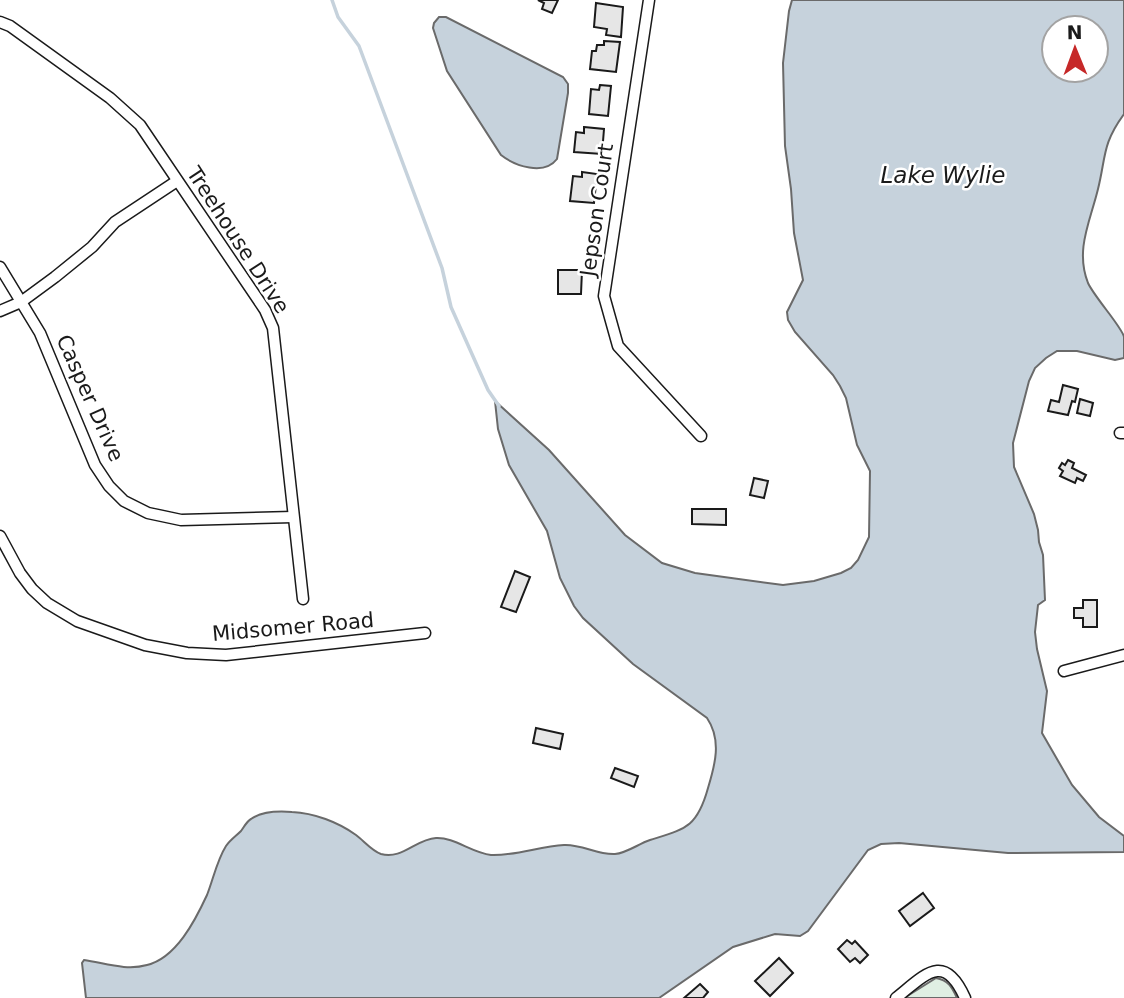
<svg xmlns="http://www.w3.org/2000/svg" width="1124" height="998" font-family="'DejaVu Sans',sans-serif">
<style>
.green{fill:#e0efe3;stroke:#6a6a6a;stroke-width:2}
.water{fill:#c6d2dc;stroke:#6a6a6a;stroke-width:2;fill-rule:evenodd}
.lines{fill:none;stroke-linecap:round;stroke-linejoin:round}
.stream{stroke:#c6d2dc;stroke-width:3.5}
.building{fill:#e6e6e6;stroke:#1a1a1a;stroke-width:2}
.minor-casing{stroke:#1a1a1a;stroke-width:13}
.minor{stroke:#fff;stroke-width:10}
.labels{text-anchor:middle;stroke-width:5;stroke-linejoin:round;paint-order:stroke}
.street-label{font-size:21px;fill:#1a1a1a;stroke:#fff}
.water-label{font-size:23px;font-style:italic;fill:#1a1a1a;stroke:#fff}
</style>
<rect width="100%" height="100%" fill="#fff"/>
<path class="green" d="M936 978C948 980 952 987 957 998H904Z"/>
<g class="water">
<path d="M792 0H1124V114C1102 144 1106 157 1098 189 1090 222 1075 250 1088 283 1095 298 1122 327 1124 337 1124 343 1124 352 1124 358L1115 360 1077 351H1057L1046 358 1035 368 1029 381 1013 443 1014 467 1034 514 1038 530 1039 542 1043 555 1045 600 1038 605 1035 632 1037 649 1047 691 1042 733 1072 785 1099 817 1124 836V852L1008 853 899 843 881 844 868 850 808 931 800 936 775 934 733 947 659 998H86L82 963 84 960C105 963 126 971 147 965 176 958 195 921 207 895 213 880 217 860 226 846 230 840 236 836 241 831 244 827 247 821 251 819 262 811 279 811 292 812 314 813 338 822 356 835 364 841 372 851 381 854 402 860 416 839 436 838 454 837 472 853 491 855 516 856 540 846 564 845 582 844 597 855 615 854 627 853 638 844 650 840 685 829 697 828 708 788 715 765 722 740 707 718L633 664 583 618 574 606 560 578 547 531 509 465 498 429 495 401 549 450 625 535 662 563 695 573 783 585 814 581 841 573 851 568 858 560 869 537 870 471 857 445 846 398 840 386 833 375 795 332 788 320 787 312 803 280 794 233 791 189 785 146 783 63 789 11ZM1096 28V70H1054V28Z"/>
<path d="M439 17H446L563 77 568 84V93L557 159C544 176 515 166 501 155L447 71 433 28 434 23Z"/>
</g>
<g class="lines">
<polyline class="stream" points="332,0 338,17 359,46 442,268 451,307 488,390 499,406"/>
</g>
<g class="building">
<polygon points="538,0 558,0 552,13 542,9 544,3"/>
<polygon points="596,3 623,7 621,37 606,35 607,29 594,27"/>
<polygon points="604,41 620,42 616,72 590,69 592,51 596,51 597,45 604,45"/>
<polygon points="600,85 611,86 608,116 589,114 591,89 599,90"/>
<polygon points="584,127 604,129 602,154 574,152 576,132 584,133"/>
<polygon points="582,172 597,174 594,203 570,201 573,176 582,177"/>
<polygon points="558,270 582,270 581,294 558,294"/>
<polygon points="1063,385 1078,389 1075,402 1072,401 1068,415 1048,411 1051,400 1059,402"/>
<polygon points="1080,399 1093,403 1090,416 1077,413"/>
<polygon points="1068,460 1074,463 1072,468 1086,475 1083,481 1077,478 1075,483 1060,476 1063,471 1059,468 1062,463 1065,465"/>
<polygon points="754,478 768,481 764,498 750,495"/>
<polygon points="692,509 726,509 726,525 692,524"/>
<polygon points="515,571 530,577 516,612 501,607"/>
<polygon points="1083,600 1097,600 1097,627 1083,627 1083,618 1074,618 1074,608 1083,608"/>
<polygon points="536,728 563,734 560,749 533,743"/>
<polygon points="615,768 638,776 634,787 611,778"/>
<polygon points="923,893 934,908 910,926 899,911"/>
<polygon points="847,940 852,944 855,941 868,955 860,963 855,958 850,962 838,949"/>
<polygon points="779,958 793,973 770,996 755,981"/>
<polygon points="700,984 708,992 703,998 684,998"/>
</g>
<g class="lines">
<g class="minor-casing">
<g id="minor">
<polyline points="649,0 604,296 618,346 701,436"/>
<polyline points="0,22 10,26 110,98 140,125 265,310 273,328 303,599"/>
<polyline points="0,267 40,333 95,465 109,486 124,501 148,513 181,520 293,517"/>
<polyline points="0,311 21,302 55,277 92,247 115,222 177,181"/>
<polyline points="1120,433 1124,433"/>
<polyline points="0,536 20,573 32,589 47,603 77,621 145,645 187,653 226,655 425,633"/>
<polyline points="1064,671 1124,655"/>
<path d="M896 998C925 975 944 951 965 998"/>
</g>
</g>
<use href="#minor" class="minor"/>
</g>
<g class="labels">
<g class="street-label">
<text transform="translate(597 210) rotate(-82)" y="7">Jepson Court</text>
<text transform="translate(238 240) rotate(57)" y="7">Treehouse Drive</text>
<text transform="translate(90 398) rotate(66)" y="7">Casper Drive</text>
<text transform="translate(293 627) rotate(-5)" y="7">Midsomer Road</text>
</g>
<g class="water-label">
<text x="943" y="183">Lake Wylie</text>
</g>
</g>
<g transform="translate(1075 49) rotate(359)"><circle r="33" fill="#ffffff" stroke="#a3a3a3" stroke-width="2"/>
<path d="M0-5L12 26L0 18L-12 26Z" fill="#c62828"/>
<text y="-10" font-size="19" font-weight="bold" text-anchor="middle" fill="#1a1a1a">N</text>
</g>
</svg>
